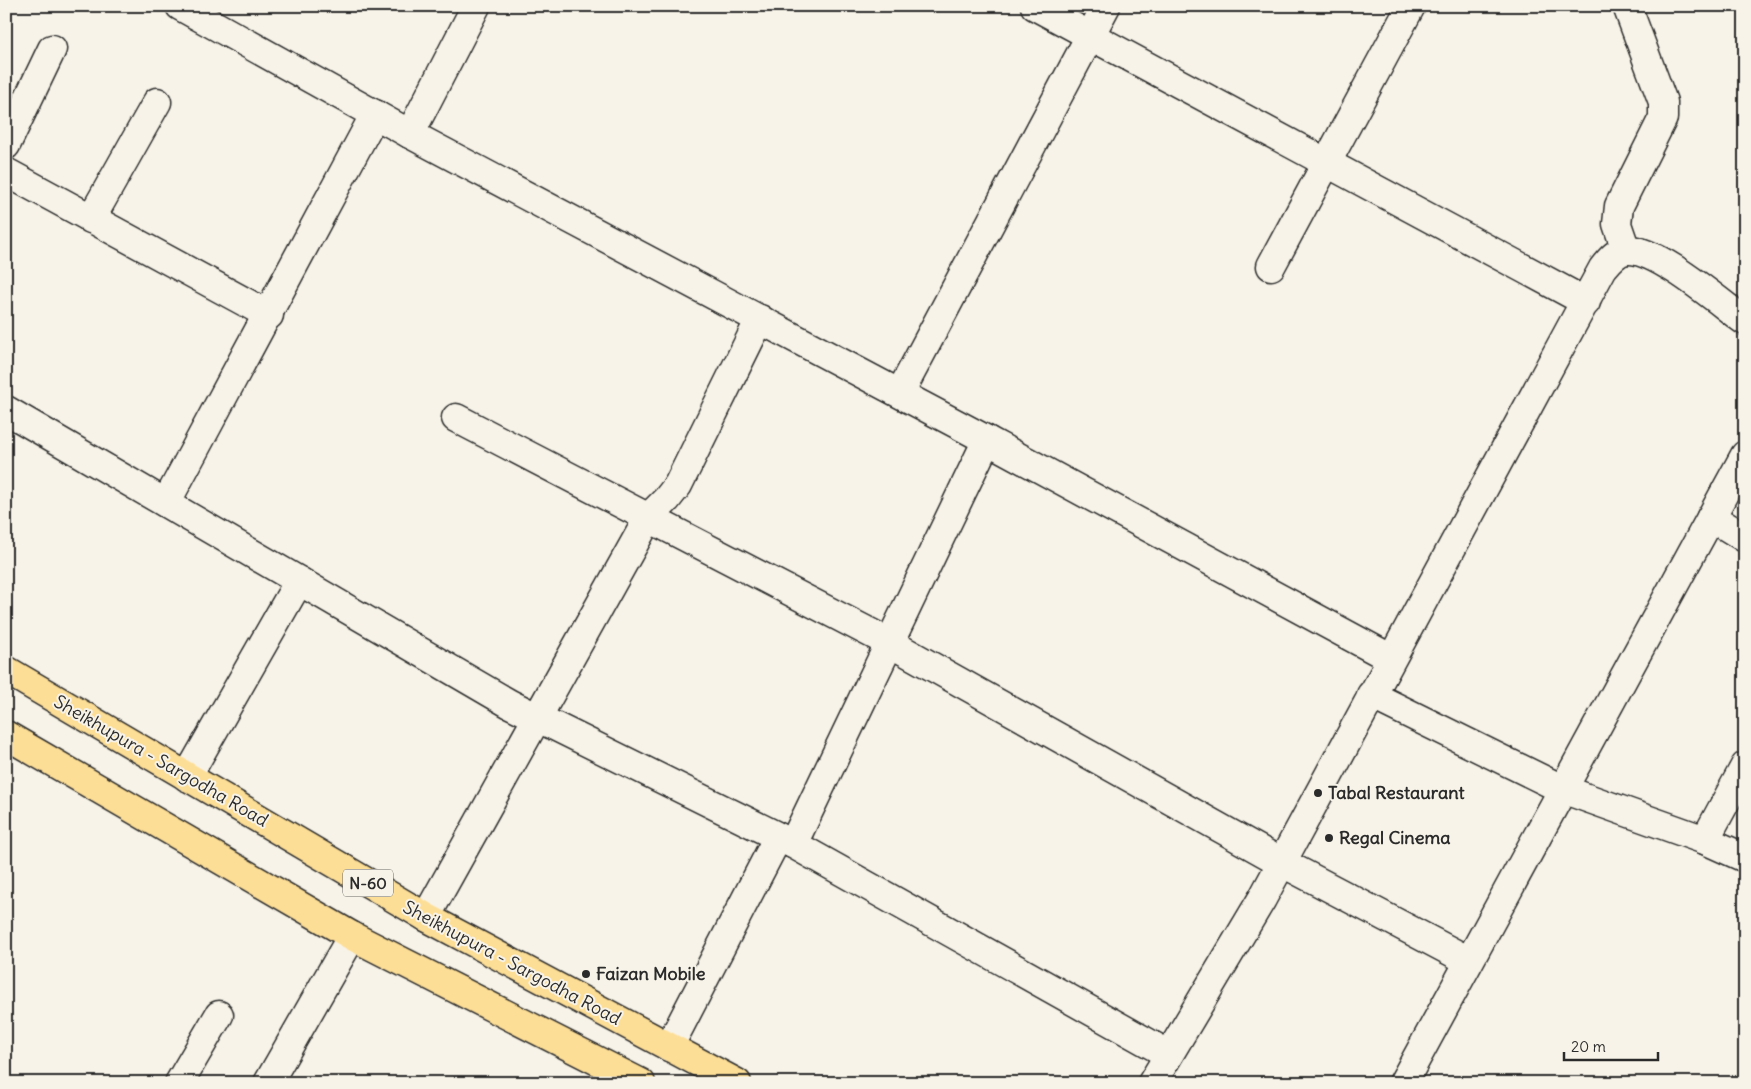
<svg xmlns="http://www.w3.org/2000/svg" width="1751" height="1089" font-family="Delius,sans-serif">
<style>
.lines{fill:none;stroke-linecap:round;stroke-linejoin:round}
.street-casing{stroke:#2b2b2b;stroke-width:31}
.secondary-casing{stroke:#2b2b2b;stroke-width:31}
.highway-casing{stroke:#2b2b2b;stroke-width:31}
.street{stroke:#f7f3e8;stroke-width:28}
.secondary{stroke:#f7f3e8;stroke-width:28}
.highway{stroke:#fdde96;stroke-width:28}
.poi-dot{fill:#2b2b2b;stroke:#f7f3e8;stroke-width:2}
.labels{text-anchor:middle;stroke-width:4;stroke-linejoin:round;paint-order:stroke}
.shield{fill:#f7f3e8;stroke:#686764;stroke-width:1}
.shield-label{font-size:16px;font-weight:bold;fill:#2b2b2b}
.street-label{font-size:18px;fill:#2b2b2b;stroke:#f7f3e8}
.poi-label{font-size:18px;font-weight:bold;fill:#2b2b2b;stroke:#f7f3e8;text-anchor:start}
</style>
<rect width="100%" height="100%" fill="#f7f3e8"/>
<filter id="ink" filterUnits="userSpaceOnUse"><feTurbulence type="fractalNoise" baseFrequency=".02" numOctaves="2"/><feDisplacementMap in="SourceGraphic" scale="10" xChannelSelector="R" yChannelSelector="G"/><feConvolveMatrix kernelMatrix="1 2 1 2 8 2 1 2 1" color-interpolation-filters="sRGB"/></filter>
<g filter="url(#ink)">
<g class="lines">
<g class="street-casing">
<g id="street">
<polyline points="1035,6 1586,302"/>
<polyline points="410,134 476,6"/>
<polyline points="6,145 52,49"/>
<polyline points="6,172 269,315"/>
<polyline points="91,219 157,102"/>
<polyline points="1626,250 1617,224 1619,206 1663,118 1663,102 1627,6"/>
<polyline points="1271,266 1411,6"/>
<polyline points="900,393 1106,6"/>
<polyline points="6,410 510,704 793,844 1168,1054"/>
<polyline points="456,418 890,643 1281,862 1469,961"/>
<polyline points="166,503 375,114"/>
<polyline points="1711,517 1745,538"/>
<polyline points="1371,695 1562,789 1705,840 1745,858"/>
<polyline points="187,777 299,581"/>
<polyline points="1705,840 1745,766"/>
<polyline points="793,844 987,440"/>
<polyline points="426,917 649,517 667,499 678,485 760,319"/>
<polyline points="669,1047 778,837"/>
<polyline points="179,1083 219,1015"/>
<polyline points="1403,1083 1745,455"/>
</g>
</g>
<g class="secondary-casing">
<g id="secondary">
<polyline points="180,6 410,134 987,440 1390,658"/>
<polyline points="268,1083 352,936"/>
<path d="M1152 1083 1262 899 1603 268C1609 261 1616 251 1627 250 1657 248 1720 303 1745 321"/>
</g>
</g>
<g class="highway-casing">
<g id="highway">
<polyline points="6,670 426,917 737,1083"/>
<polyline points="6,735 352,936 641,1083"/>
</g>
</g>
<use href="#street" class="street"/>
<use href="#secondary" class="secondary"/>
<use href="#highway" class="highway"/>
</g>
</g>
<g class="poi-dot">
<circle cx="1318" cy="793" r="5"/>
<circle cx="1329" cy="838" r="5"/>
<circle cx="586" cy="974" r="5"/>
</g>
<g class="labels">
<rect class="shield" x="343" y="869.5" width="50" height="27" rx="4"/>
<g class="shield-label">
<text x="368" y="889">N-60</text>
</g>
<g class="street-label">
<text transform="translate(161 761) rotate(30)" y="6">Sheikhupura - Sargodha Road</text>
<text transform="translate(512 963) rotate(28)" y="6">Sheikhupura - Sargodha Road</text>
</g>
<g class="poi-label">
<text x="1328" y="799">Tabal Restaurant</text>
<text x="1339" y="844">Regal Cinema</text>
<text x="596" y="980">Faizan Mobile</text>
</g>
</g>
<rect width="1751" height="1089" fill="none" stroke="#f7f3e8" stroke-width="25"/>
<rect x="12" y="12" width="1726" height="1064" fill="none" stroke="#2b2b2b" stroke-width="2" filter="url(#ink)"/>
<path d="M1564 1052v8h94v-8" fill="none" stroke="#2b2b2b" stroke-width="2.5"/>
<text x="1571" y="1052" font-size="15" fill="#2b2b2b" stroke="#f7f3e8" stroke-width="4" paint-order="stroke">20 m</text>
</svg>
